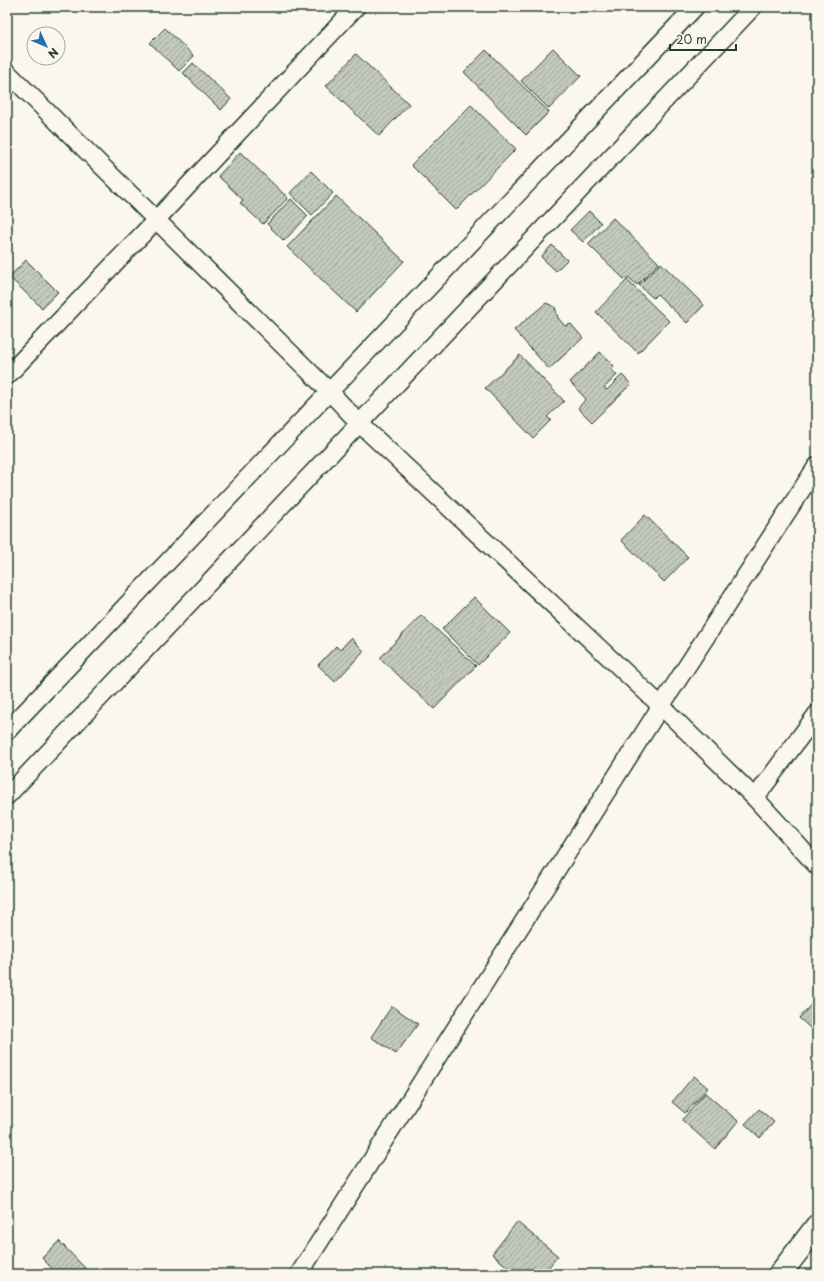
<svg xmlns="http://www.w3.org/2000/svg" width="824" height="1281" font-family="'Playpen Sans',sans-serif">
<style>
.building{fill:url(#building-hatch);stroke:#1f3d34}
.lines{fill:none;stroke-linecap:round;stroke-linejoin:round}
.street-casing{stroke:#1f3d34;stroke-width:20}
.highway-casing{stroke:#1f3d34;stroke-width:25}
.street{stroke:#fbf7ec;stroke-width:17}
.highway{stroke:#fbf7ec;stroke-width:22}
</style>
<defs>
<pattern id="building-hatch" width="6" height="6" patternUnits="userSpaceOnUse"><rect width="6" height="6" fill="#c4c9be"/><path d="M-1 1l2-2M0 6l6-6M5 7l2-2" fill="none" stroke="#9fa49b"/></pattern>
</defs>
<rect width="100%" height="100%" fill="#fbf7ec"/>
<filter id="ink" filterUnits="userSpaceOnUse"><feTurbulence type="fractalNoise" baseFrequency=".025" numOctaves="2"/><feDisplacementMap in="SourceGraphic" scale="8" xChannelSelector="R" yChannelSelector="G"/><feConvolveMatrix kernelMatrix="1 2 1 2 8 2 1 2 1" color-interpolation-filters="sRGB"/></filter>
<g filter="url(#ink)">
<g class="building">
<polygon points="165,28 194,56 179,71 150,43"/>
<polygon points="553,48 581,76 549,109 521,81"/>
<polygon points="486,50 549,112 526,135 464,72"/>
<polygon points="356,54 409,104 379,136 326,86"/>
<polygon points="193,63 231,99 221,110 183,73"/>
<polygon points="471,105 516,149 456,210 411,165"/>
<polygon points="240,152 288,198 263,224 240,203 243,200 218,176"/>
<polygon points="311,171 333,193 312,215 290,193"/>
<polygon points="336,196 404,261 356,312 287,247"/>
<polygon points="291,199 308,216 284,241 267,224"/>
<polygon points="589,211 601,223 583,242 570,230"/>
<polygon points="613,218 659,263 637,285 628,277 625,280 588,244"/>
<polygon points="552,245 567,260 556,271 541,257"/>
<polygon points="26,260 58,292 42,308 9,277"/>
<polygon points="661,263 704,305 687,323 657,294 653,298 639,285"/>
<polygon points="627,280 669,321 638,353 596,312"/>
<polygon points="546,303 555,307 558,318 565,326 571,324 583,338 549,369 514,330"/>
<polygon points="600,352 614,366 611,369 617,375 604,388 607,390 622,375 631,384 592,422 578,408 586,399 570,382"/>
<polygon points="520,355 564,401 547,417 551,420 533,438 485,388"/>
<polygon points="645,515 688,557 664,582 621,540"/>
<polygon points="474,597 510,633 478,665 442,629"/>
<polygon points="421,615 476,666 434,709 380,658"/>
<polygon points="351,638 364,651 335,682 318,665 336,646 340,650"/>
<polygon points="817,998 817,1034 799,1018"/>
<polygon points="392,1006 418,1024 396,1054 371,1037"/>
<polygon points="694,1076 708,1088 685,1113 672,1102"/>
<polygon points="705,1093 738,1121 715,1149 682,1120"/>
<polygon points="759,1109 774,1122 760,1138 745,1124"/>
<polygon points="517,1222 558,1256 543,1274 516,1274 492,1254"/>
<polygon points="59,1241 85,1268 78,1274 57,1274 42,1258"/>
</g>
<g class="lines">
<g class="street-casing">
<g id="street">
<polyline points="7,72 329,391 360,424 661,706 755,798 817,866"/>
<polyline points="7,376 156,220 356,7"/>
<polyline points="7,731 695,7"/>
<polyline points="7,796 753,7"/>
<polyline points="755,798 817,714"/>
<polyline points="299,1274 661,706 817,466"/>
</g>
</g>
<g class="highway-casing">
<polyline id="highway" points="780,1274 817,1226"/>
</g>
<use href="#street" class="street"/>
<use href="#highway" class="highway"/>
</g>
</g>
<rect width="824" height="1281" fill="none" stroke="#fbf7ec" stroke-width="24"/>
<rect x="12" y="12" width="800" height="1257" fill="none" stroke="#1f3d34" stroke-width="1.5" filter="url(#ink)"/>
<g transform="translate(46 46) rotate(134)"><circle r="19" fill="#fbf7ec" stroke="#a3ada2"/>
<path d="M0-3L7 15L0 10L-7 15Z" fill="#1f6fb2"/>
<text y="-6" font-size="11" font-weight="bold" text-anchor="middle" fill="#1f3d34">N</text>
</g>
<path d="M670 44v6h66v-6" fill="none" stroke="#1f3d34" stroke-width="2"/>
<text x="676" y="44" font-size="12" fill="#1f3d34" stroke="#fbf7ec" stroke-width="3" paint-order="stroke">20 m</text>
</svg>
